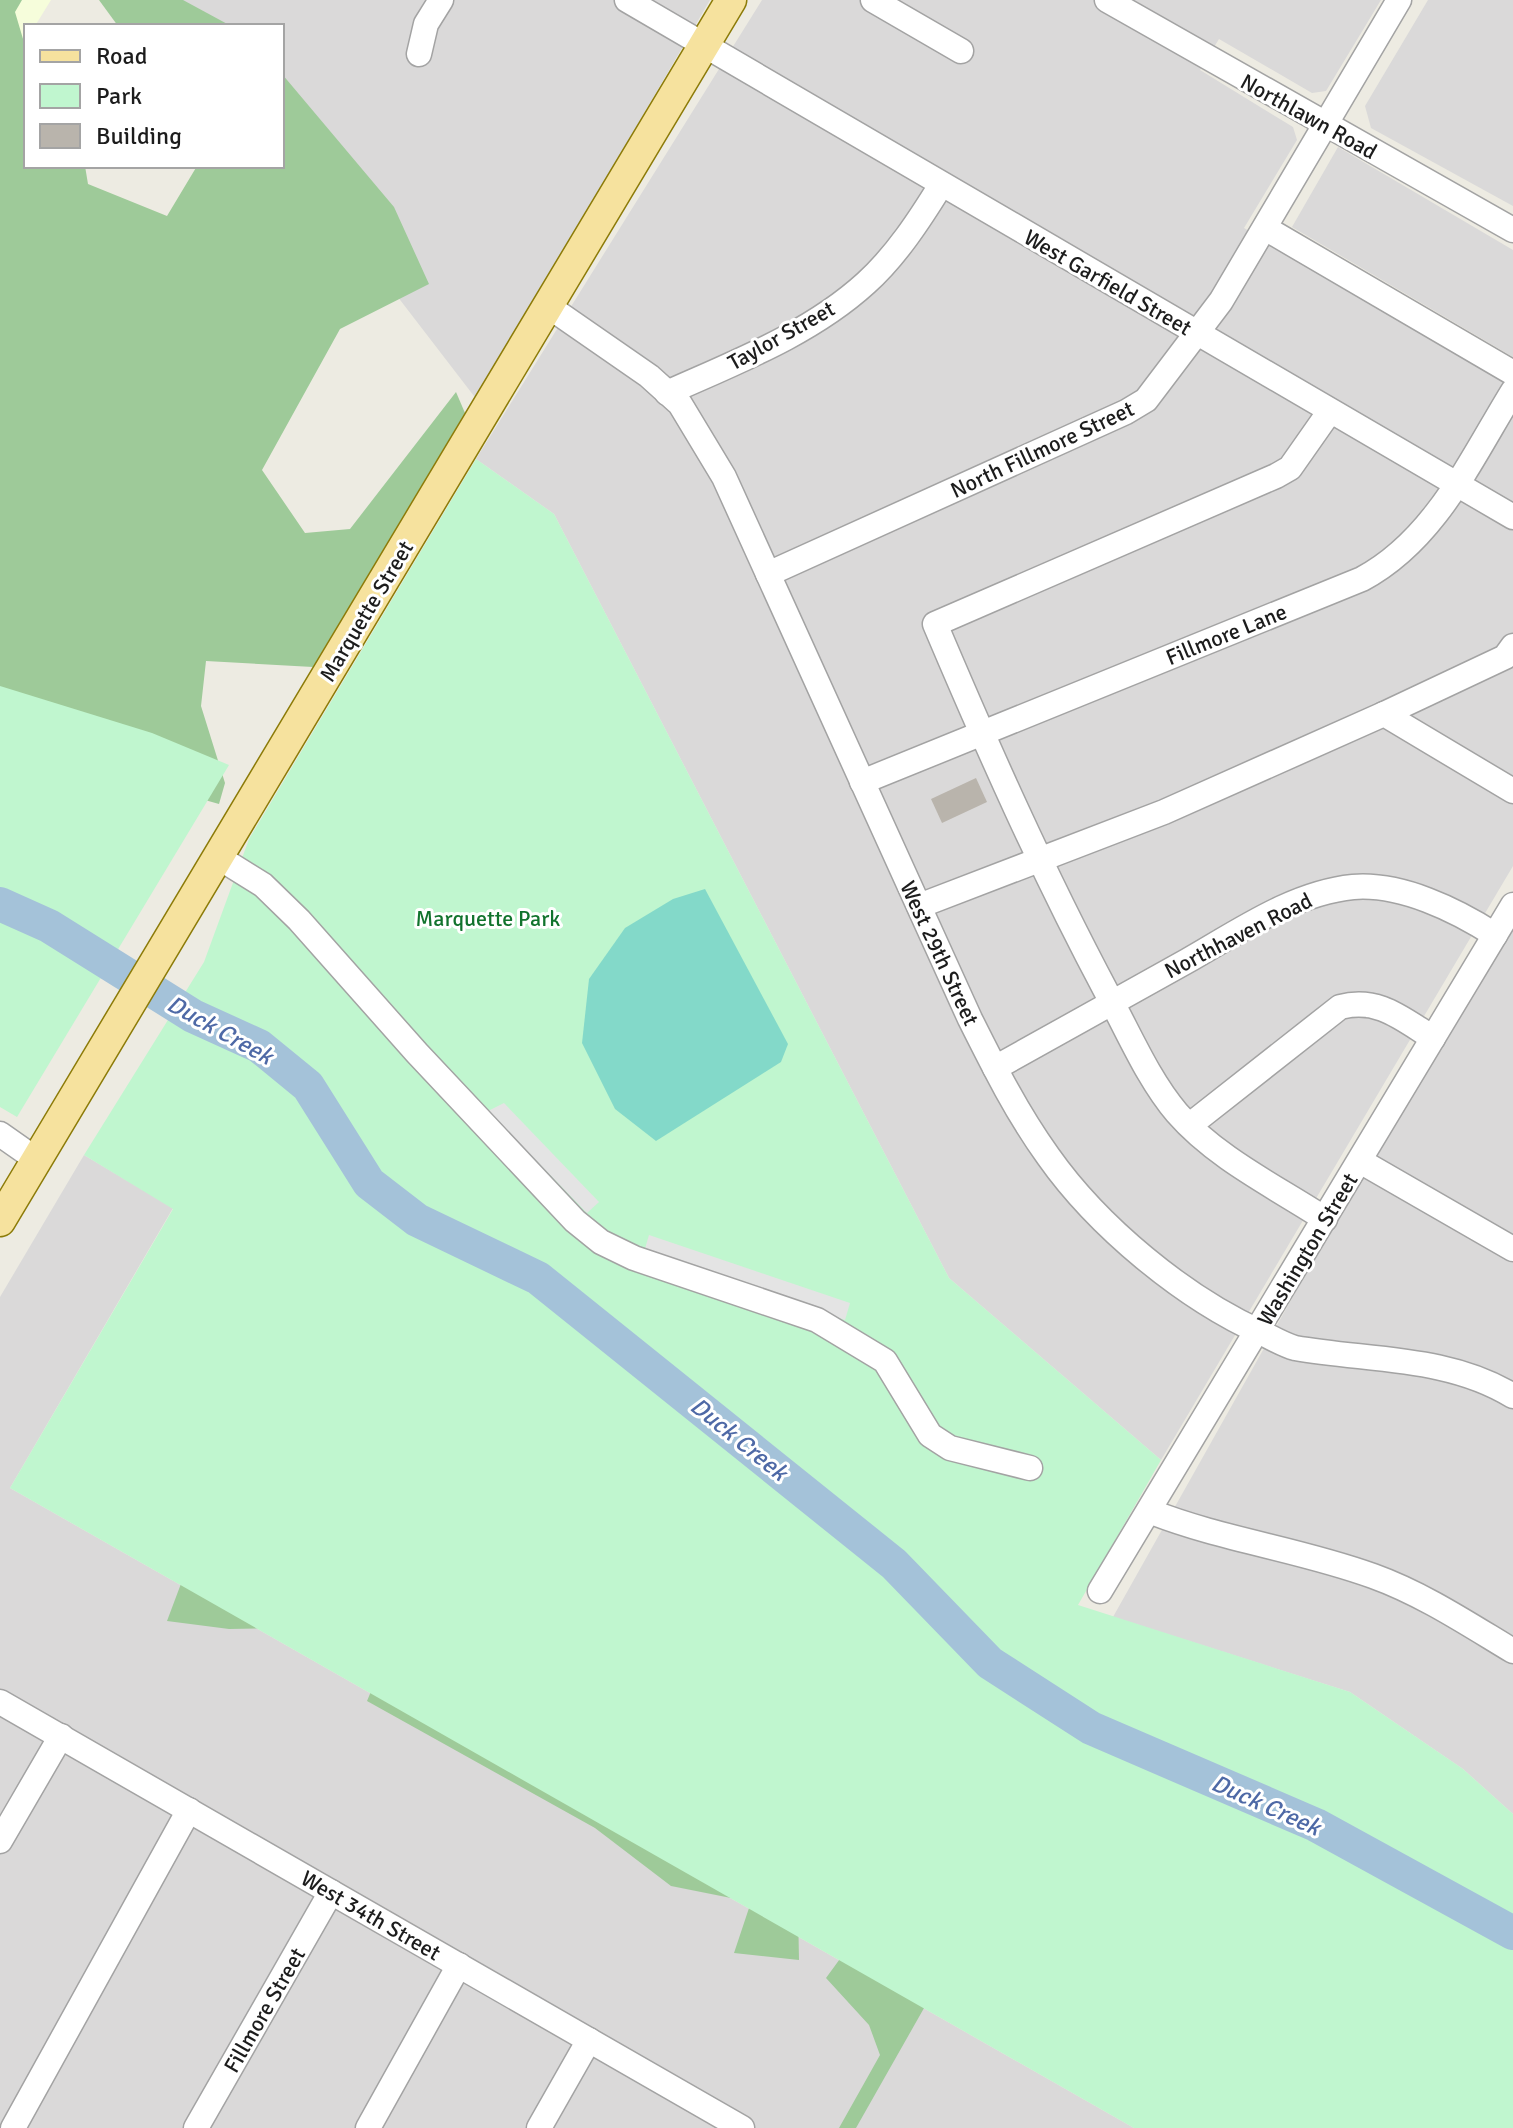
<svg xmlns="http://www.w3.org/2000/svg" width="1513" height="2128" font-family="Signika,sans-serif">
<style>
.residential{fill:#dad9d9}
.education{fill:#f6fddb}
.forest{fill:#9eca99}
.park{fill:#c0f6cf}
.pitch{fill:#83d9c9}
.parking{fill:#e4e4e4}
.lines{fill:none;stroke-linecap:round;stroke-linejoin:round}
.river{stroke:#a4c2d9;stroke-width:34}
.building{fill:#b9b4ac}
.minor-casing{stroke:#a3a3a3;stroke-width:27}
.major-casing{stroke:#8c7b08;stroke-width:33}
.minor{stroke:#fff;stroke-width:24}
.major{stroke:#f6e29e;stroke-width:30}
.labels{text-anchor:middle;stroke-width:6;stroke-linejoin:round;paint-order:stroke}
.street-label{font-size:22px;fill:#1c1c1c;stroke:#fff}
.park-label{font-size:22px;fill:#11732d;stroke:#fff}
.water-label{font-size:24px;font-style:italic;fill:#4e69a6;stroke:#fff}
</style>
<rect width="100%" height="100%" fill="#edebe2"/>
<g class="residential">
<polygon points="119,0 710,0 477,400 364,253 282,166 282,26 144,26"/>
<polygon points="762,0 1381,0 1326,91 1312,93 1219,39 1200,70 1293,127 1297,140 1244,228 1513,388 1513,866 1161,1460 949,1278 554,514 476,459"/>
<polygon points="1428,0 1513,0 1513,206 1371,128 1365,106"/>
<polygon points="1338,147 1513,250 1513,357 1292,227"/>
<polygon points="1513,927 1513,1814 1463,1769 1350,1692 1113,1617 1363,1172"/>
<polygon points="84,1155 173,1208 10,1488 1134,2128 0,2128 0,1297"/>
</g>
<polygon class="education" points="0,0 51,0 35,26 26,26 26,41 0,85"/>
<g class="forest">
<polygon points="0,0 22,0 15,12 26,49 26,166 85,166 88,184 167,216 197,166 282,166 282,74 394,207 429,284 340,329 262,470 305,533 350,529 456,392 465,413 313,667 206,661 201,706 225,783 219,804 0,742"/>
<polygon points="99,0 183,0 231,26 118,26"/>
<polygon points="185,1573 273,1628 229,1629 167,1621"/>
<polygon points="377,1677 798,1910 799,1960 734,1953 751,1902 671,1886 595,1828 367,1701"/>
<polygon points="853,1941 932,1994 856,2128 839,2128 880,2055 869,2025 826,1978"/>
</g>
<g class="park">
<polygon points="476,459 554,514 949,1278 1161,1460 1078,1605 1350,1692 1463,1769 1513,1814 1513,2128 1134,2128 10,1488 173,1209 84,1155 204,962 249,839"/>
<polygon points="0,686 152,733 229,765 17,1117 0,1107"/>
</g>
<polygon class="pitch" points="705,889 788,1044 781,1062 656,1141 615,1109 582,1043 589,979 625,928 673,899"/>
<g class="parking">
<polygon points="504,1103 599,1202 587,1213 488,1111"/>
<polygon points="649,1235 850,1303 845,1320 644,1252"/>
</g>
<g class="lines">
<polyline class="river" points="0,904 49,926 193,1016 259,1046 308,1086 369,1183 417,1220 538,1278 894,1564 990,1663 1091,1728 1316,1825 1513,1933"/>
</g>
<polygon class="building" points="976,778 987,802 942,823 931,799"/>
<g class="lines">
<g class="minor-casing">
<g id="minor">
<polyline points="627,0 1513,517"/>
<polyline points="873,0 961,51"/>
<polyline points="1107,0 1513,230"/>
<polyline points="419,54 426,24 441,0"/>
<polyline points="1265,228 1513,373"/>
<path d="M548 306 649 376 680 404 724 477 970 1019C994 1067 1017 1113 1048 1156 1098 1227 1184 1298 1262 1333 1272 1338 1284 1345 1295 1348 1369 1361 1448 1356 1513 1396"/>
<path d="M667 393C736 362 810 334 866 283 896 256 920 219 941 185"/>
<polyline points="768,574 1126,412 1146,400 1221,301 1399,0"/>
<polyline points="1384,714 1505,657 1513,646"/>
<path d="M862 782 1362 579C1435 540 1471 459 1513 391"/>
<polyline points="218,857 263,885 299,920 417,1053 575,1221 601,1242 634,1258 817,1320 885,1361 930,1435 950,1448 1030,1468"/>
<polyline points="919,906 1164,812 1384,714 1513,791"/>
<path d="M995 1068C1059 1033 1123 997 1187 961 1238 932 1293 893 1353 887 1401 883 1456 910 1495 935"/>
<path d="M1190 1125 1340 1007C1378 997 1401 1018 1433 1038"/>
<polyline points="0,1134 37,1160"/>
<polyline points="1360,1161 1513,1249"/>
<path d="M1325 1219C1276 1187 1216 1158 1177 1113 1148 1079 1129 1033 1107 993 1043 873 988 749 935 624L1276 476 1290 468 1330 411"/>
<path d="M1149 1511C1222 1540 1299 1549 1373 1576 1423 1594 1468 1624 1513 1651"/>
<polyline points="1100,1591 1513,905"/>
<polyline points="0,1702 742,2128"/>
<polyline points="0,1841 61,1736"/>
<polyline points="13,2128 189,1810"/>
<polyline points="196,2128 331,1892"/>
<polyline points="368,2128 459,1965"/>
<polyline points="539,2128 589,2040"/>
</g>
</g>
<g class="major-casing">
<polyline id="major" points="0,1221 731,0"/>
</g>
<use href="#minor" class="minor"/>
<use href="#major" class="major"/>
</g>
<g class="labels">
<g class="street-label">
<text transform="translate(1309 116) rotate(29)" y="8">Northlawn Road</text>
<text transform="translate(1108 282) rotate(30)" y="8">West Garfield Street</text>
<text transform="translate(781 335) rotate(-29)" y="8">Taylor Street</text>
<text transform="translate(1042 449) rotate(-25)" y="8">North Fillmore Street</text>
<text transform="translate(366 611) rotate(-59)" y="8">Marquette Street</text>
<text transform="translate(1226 634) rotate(-22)" y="8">Fillmore Lane</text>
<text transform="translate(1238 935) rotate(-27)" y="8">Northhaven Road</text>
<text transform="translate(940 953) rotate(65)" y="8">West 29th Street</text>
<text transform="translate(1307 1249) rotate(-59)" y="8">Washington Street</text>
<text transform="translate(371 1915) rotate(30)" y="8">West 34th Street</text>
<text transform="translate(264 2010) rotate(-60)" y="8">Fillmore Street</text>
</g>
<g class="park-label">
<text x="488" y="926">Marquette Park</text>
</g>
<g class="water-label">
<text transform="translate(220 1030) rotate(29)" y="8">Duck Creek</text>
<text transform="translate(739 1439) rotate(39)" y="8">Duck Creek</text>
<text transform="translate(1266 1805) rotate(24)" y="8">Duck Creek</text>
</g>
</g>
<rect x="24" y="24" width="260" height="144" fill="#ffffff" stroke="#a4a4a4" stroke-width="2"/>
<rect x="40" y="50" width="40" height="12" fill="#f6e29e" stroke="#a4a4a4" stroke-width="2"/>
<text x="96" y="64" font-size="24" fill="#1c1c1c">Road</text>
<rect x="40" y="84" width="40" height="24" fill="#c0f6cf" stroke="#a4a4a4" stroke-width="2"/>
<text x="96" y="104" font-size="24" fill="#1c1c1c">Park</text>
<rect x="40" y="124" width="40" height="24" fill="#b9b4ac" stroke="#a4a4a4" stroke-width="2"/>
<text x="96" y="144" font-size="24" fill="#1c1c1c">Building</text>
</svg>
